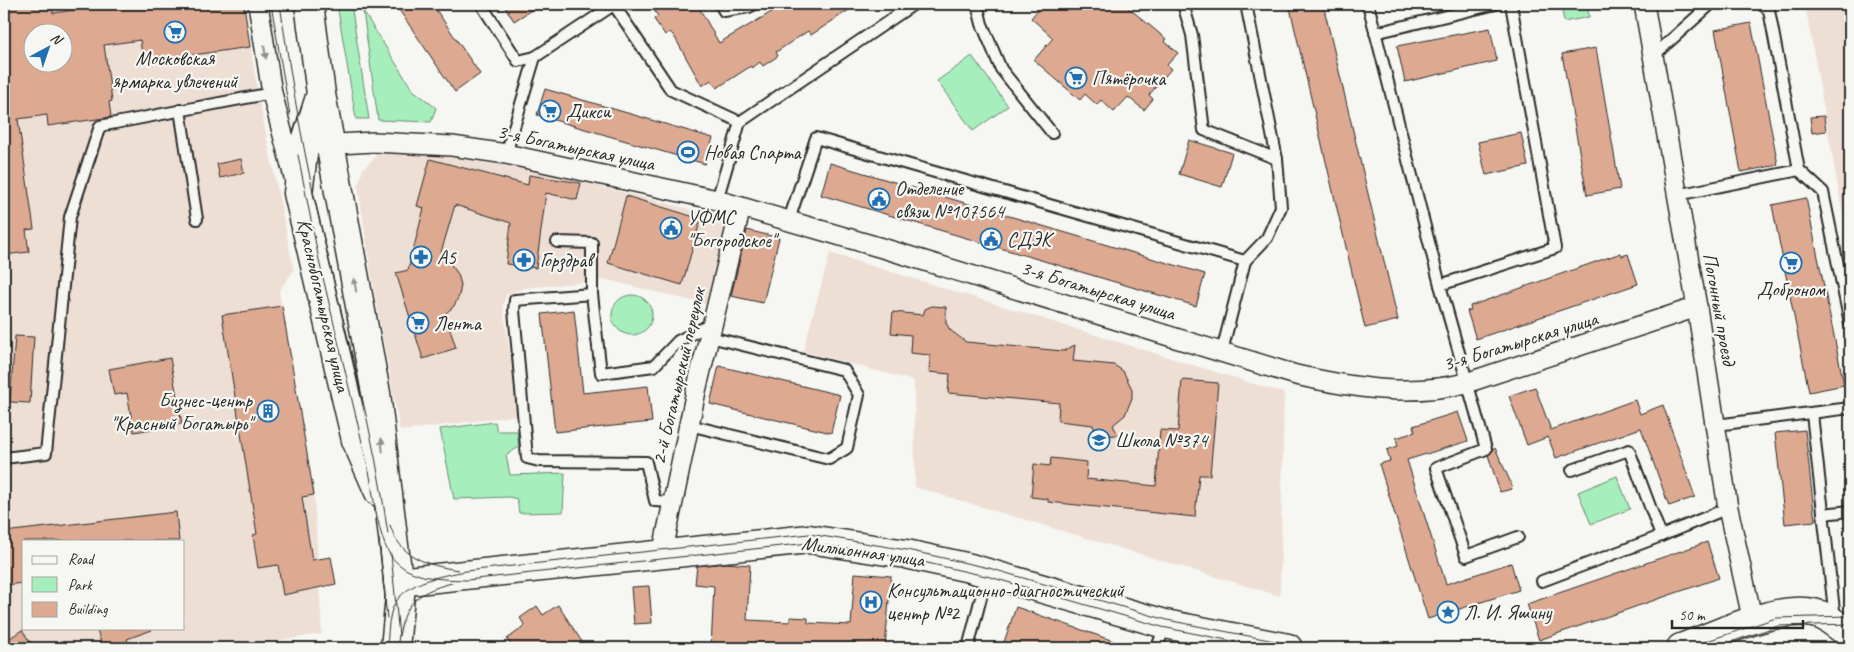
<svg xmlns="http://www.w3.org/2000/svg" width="1854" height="652" font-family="Caveat,sans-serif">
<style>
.built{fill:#eedfd5;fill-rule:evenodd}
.green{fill:#a6eebb;stroke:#688c73}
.building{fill:#ddaa91;stroke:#2b2b2b;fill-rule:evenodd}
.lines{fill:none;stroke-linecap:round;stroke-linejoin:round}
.lane-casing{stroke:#2b2b2b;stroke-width:14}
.street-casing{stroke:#2b2b2b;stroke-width:22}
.secondary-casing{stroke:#2b2b2b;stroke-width:31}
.lane{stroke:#f6f6f2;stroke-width:10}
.street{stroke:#f6f6f2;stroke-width:19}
.secondary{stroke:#f6f6f2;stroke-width:28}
.tram{stroke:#2b2b2b;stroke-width:1}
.oneway{fill:#90908e}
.labels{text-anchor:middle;stroke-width:4.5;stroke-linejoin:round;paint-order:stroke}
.poi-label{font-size:20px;fill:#2b2b2b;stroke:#f6f6f2;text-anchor:start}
.street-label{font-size:20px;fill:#2b2b2b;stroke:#f6f6f2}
</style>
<rect width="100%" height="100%" fill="#f6f6f2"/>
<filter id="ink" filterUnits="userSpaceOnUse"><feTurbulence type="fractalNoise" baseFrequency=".02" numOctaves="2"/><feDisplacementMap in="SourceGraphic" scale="10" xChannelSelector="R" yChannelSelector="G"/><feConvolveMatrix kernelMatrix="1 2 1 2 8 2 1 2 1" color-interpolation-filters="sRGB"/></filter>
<g filter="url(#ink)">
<g class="built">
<path d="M4 4H244L258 95 294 270 279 291 314 495 322 634 227 648H4ZM32 32H62V62H32ZM24 541H184V628H24Z"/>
<polygon points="1805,4 1850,4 1850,231 1846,232"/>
<polygon points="388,150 449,157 533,170 730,219 713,306 607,280 525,288 507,294 503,305 519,415 400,431 371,273 358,186 363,169 377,155"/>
<polygon points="830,253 1284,393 1280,596 915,487 914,381 803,351"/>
</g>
<g class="green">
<polygon points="337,4 351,4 369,119 356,119"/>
<polygon points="1561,4 1587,4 1589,17 1564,22"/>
<polygon points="363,11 412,89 436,108 431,122 378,120"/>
<polygon points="972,56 1008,106 973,131 937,81"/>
<circle cx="632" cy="315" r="20"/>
<polygon points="495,422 497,431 517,431 519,447 506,455 510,475 565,473 563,512 519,513 517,499 509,497 454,499 440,429"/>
<polygon points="1617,476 1630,509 1591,524 1578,492"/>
</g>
<g class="building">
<path d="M4 4H52L53 13 120 4H244L250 47 143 62 140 40 104 45 112 101 109 102 111 117 48 126 47 115 18 119 34 229 26 230 29 252 4 255ZM32 32H62V62H32Z"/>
<polygon points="395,4 432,4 480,74 455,92"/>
<polygon points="503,4 541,4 514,21"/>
<polygon points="661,4 697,4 719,43 785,4 858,4 811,35 808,31 794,40 776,52 778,56 763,66 760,62 752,68 751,66 717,88 711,80 702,86 674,36 670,32 665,35 654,19 658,16 653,9"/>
<polygon points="1043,4 1124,4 1166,39 1164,41 1178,53 1167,65 1171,69 1149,95 1153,99 1144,110 1128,97 1114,112 1101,100 1097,105 1085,94 1080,100 1034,60 1053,38 1031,18"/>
<polygon points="1289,4 1323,4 1398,320 1365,328"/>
<polygon points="1751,23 1778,165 1741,172 1715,30"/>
<polygon points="1490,28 1497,61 1405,82 1397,46"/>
<polygon points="1596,48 1620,189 1587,195 1562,54"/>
<polygon points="545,89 713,138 705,164 537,115"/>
<polygon points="1824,116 1826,131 1812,133 1810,117"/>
<polygon points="1521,133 1528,166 1486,175 1478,142"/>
<polygon points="1189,140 1232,153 1222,187 1179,174"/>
<polygon points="241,159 244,173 220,178 217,164"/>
<polygon points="430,159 528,185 529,175 581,183 577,200 546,193 536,268 506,264 511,223 455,205 440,256 450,263 458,274 461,285 459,296 454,306 445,314 456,348 423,359 396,273 408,270 424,208 417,206"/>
<polygon points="830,163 1205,274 1196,306 821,195"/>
<polygon points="626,196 701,219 682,285 608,263"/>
<polygon points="1806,198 1844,385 1809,392 1772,205"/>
<polygon points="747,230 779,238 763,303 731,296"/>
<polygon points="1621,253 1622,256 1628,254 1638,284 1476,339 1467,311 1471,310 1470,306"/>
<polygon points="282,306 314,495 302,497 312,560 331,557 336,584 283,595 278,565 258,568 253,535 257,534 222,315"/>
<polygon points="932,306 946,307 946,323 950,330 966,342 1063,351 1075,345 1073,361 1114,365 1123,371 1132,389 1132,398 1125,415 1113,425 1118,435 1096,436 1093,425 1058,421 1059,403 948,393 950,374 929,372 930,355 910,353 911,335 891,333 893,312 923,315 925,309"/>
<polygon points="574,310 583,393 648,386 652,422 555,432 542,314"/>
<polygon points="15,336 34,337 30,403 10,402"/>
<polygon points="170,358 182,424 134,432 127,393 114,395 109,369"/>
<polygon points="719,366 840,395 831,433 710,404"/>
<polygon points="1182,380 1218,383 1210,475 1199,475 1195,517 1048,502 1048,499 1031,497 1034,464 1050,466 1051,458 1087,462 1086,479 1156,486 1160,430 1178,431"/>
<polygon points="1535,387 1551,430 1635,400 1640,414 1663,405 1695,497 1669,506 1641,428 1556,458 1548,437 1527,445 1509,396"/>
<polygon points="1458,412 1468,441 1407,460 1446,584 1511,563 1519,590 1428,619 1379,464 1390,461 1387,450 1398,446 1396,438 1415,432 1413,426"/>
<polygon points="1805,430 1815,521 1785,524 1775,433"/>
<polygon points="1495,448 1510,481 1512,489 1500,492 1488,455"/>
<polygon points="176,512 179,541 24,541 24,583 4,585 4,532"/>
<polygon points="1707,542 1719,578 1539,640 1527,604"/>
<polygon points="726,563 750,565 747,620 790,622 790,617 808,618 808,623 851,625 855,573 891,576 885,648 711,648 714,586 695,584 697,566"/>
<polygon points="649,586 652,623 634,624 631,587"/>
<polygon points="558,605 586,648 513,648 507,639 525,626 520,618 537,606 543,615"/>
<polygon points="1016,607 1128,646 1128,648 1002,648"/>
<polygon points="96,628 152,628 152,630 127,639 130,648 103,648"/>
<polygon points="22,630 34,648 4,648 4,642"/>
</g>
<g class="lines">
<g class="lane-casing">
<g id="lane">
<polyline points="481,4 518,61 535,57 506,154"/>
<polyline points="720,4 724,11 749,7 755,4"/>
<polyline points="977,4 982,24 1001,69 1052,133"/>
<polyline points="1183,4 1192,35 1204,130 1277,159"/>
<polyline points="1368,4 1440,285"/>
<polyline points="1511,4 1555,248 1440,285 1486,449 1436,468 1466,556 1518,537"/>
<polyline points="1761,4 1769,10 1799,170 1823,192 1850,323"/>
<polyline points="614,5 671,90 740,122"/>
<polyline points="1375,33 1496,4"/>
<polyline points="535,57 615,4"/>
<polyline points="1652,57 1711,4"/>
<polyline points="180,110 197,219"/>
<polyline points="1677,195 1799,170"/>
<polyline points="717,200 740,122 914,4"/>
<polyline points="789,220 816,138 1245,261 1222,351"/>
<polyline points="557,242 592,243 592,294"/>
<polyline points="1245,261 1267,238 1281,207 1277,159 1246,4"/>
<polyline points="1812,414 1835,619"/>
<polyline points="689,425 829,459 847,448 859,395 844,370 710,337"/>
<polyline points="1716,425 1850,408"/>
<polyline points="4,458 46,453 70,217 100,126 272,93"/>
<polyline points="673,502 655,501 646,462 539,461 527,458 514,310 515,300 592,294 601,373 654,366 678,341 713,323"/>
<polyline points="1823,514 1850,511"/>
<polyline points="1661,536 1728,508"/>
<polyline points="1542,581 1661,536 1629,450 1572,470"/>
<polyline points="968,648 987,574"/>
<polyline points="1157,648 1165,625"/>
</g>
</g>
<g class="street-casing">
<g id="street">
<polyline points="258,4 272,93 295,181"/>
<polyline points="1644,4 1697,307 1728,508 1753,622"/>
<path d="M320 145 374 142 452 146 506 154 717 200 889 250 1296 375C1354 388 1409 397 1466 383L1697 307"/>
<polyline points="662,555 696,391 741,207"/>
</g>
</g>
<g class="secondary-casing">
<g id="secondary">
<polyline points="309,4 321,94 376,393 400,596 395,648"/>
<polyline points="320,97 304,147 298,193 356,440 379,492"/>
<polyline points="398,582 809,539 906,554 970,568 1165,624 1288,648"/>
<path d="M1681 648C1717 635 1789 598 1825 617 1834 622 1842 629 1850 635"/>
</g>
</g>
<use href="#lane" class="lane"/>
<use href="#street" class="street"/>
<use href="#secondary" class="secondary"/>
<g class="tram">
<polyline points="271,4 290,115"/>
<path d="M280 4C291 80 304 156 322 231 345 331 374 431 388 534"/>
<polyline points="298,155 320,265 370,476 376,514"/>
<path d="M375 508C379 523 382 544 391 556 409 580 441 579 467 580L809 543 905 558 990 577 1162 627 1267 648"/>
<path d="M390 525C400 558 427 565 458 570"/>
<polyline points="379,539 387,618"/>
<polyline points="391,554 399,636"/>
<path d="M387 648C388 637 388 624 391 613 399 582 440 576 466 571L809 534 907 550 989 568 1167 620 1310 648"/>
<path d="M397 648C403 607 411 593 452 583"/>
<polyline points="1686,648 1776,618 1850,616"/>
<polyline points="1713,648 1778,626 1850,624"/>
</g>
</g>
<defs><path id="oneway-solid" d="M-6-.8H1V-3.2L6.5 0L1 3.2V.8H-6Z" transform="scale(1.25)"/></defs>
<g class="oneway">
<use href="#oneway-solid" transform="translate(265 52) rotate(82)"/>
<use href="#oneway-solid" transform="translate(355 285) rotate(-100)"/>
<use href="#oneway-solid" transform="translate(382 445) rotate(-96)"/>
</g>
</g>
<defs>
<g id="supermarket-ring" transform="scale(1.125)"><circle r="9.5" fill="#f6f6f2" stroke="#1f6fb2" stroke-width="1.5"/><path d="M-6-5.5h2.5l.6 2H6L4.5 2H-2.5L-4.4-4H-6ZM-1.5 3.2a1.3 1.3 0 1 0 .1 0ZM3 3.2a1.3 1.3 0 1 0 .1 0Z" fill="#1f6fb2"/></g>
<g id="stadium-ring" transform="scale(1.125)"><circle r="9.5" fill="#f6f6f2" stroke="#1f6fb2" stroke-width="1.5"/><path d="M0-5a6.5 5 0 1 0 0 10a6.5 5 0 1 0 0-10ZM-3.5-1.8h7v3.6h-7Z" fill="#1f6fb2"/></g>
<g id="civic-ring" transform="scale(1.125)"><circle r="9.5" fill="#f6f6f2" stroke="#1f6fb2" stroke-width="1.5"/><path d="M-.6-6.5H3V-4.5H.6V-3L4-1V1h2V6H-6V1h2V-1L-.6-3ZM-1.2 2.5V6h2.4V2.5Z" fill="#1f6fb2"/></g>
<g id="pharmacy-ring" transform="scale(1.125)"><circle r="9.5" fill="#f6f6f2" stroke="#1f6fb2" stroke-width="1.5"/><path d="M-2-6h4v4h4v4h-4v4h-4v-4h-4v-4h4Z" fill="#1f6fb2"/></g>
<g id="building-ring" transform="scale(1.125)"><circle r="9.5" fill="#f6f6f2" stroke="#1f6fb2" stroke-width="1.5"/><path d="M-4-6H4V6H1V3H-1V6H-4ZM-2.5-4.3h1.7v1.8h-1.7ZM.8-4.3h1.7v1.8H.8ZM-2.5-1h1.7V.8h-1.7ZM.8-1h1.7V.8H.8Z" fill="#1f6fb2"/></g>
<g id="school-ring" transform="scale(1.125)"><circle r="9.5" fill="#f6f6f2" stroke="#1f6fb2" stroke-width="1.5"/><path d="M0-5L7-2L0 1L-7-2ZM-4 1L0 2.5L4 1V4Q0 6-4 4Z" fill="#1f6fb2"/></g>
<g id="hospital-ring" transform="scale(1.125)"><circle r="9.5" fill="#f6f6f2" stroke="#1f6fb2" stroke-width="1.5"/><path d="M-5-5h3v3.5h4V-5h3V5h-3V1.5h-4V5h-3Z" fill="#1f6fb2"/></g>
<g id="sight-ring" transform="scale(1.125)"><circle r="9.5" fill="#f6f6f2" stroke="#1f6fb2" stroke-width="1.5"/><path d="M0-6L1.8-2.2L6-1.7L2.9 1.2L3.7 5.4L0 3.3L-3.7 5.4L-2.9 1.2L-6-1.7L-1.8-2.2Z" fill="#1f6fb2"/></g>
</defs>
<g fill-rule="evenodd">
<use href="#supermarket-ring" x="175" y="32"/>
<use href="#supermarket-ring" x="1076" y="78"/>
<use href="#supermarket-ring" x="550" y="111"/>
<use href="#stadium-ring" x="688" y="152"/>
<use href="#civic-ring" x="879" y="199"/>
<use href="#civic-ring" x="671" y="228"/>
<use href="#civic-ring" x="991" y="239"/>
<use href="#pharmacy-ring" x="421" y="257"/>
<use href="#pharmacy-ring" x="524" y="260"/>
<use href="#supermarket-ring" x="1791" y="263"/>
<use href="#supermarket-ring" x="418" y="323"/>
<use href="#building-ring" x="268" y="411"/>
<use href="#school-ring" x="1099" y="440"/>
<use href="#hospital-ring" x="871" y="602"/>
<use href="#sight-ring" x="1448" y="612"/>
</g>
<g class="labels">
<g class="poi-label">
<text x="175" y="65" text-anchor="middle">Московская<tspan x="175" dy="23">ярмарка увлечений</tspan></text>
<text x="1092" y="85">Пятёрочка</text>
<text x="566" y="118">Дикси</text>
<text x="704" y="159">Новая Спарта</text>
<text x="895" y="195">Отделение<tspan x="895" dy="23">связи №107564</tspan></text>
<text x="687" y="224">УФМС<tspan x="687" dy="23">"Богородское"</tspan></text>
<text x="1007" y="246">СДЭК</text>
<text x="437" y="264">А5</text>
<text x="540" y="267">Горздрав</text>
<text x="1791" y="296" text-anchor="middle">Доброном</text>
<text x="434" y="330">Лента</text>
<text x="252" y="407" text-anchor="end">Бизнес-центр<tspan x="252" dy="23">"Красный Богатырь"</tspan></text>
<text x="1115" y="447">Школа №374</text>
<text x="887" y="597">Консультационно-диагностический<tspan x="887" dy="23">центр №2</tspan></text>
<text x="1464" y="619">Л. И. Яшину</text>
</g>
<g class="street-label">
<text transform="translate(576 147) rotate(12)" y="7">3-я Богатырская улица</text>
<text transform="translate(1098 290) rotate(17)" y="7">3-я Богатырская улица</text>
<text transform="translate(324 305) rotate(77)" y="7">Краснобогатырская улица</text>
<text transform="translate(1720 309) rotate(80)" y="7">Погонный проезд</text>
<text transform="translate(1520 341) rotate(-17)" y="7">3-я Богатырская улица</text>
<text transform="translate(678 376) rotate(-77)" y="7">2-й Богатырский переулок</text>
<text transform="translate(863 551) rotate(8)" y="7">Миллионная улица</text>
</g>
</g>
<rect width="1854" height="652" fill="none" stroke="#f6f6f2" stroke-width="20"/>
<rect x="10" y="10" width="1834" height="632" fill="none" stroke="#2b2b2b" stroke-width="2" filter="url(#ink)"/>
<rect x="22" y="540" width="162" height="90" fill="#f6f6f2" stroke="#a5a5a2"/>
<rect x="32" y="556" width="25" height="8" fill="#f6f6f2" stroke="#a5a5a2"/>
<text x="68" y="564" font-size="15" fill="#2b2b2b">Road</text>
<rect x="32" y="577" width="25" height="15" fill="#a6eebb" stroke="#a5a5a2"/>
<text x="68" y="590" font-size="15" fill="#2b2b2b">Park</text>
<rect x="32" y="602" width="25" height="15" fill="#ddaa91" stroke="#a5a5a2"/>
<text x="68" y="614" font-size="15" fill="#2b2b2b">Building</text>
<g transform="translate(48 48) rotate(40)"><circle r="24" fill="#f6f6f2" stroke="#a5a5a2"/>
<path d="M0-4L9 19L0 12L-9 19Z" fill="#1f6fb2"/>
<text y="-8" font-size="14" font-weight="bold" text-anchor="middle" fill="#2b2b2b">N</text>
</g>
<path d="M1672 620v8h131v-8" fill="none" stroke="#2b2b2b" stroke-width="2.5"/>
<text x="1679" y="620" font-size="15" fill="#2b2b2b" stroke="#f6f6f2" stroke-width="4" paint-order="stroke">50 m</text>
</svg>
